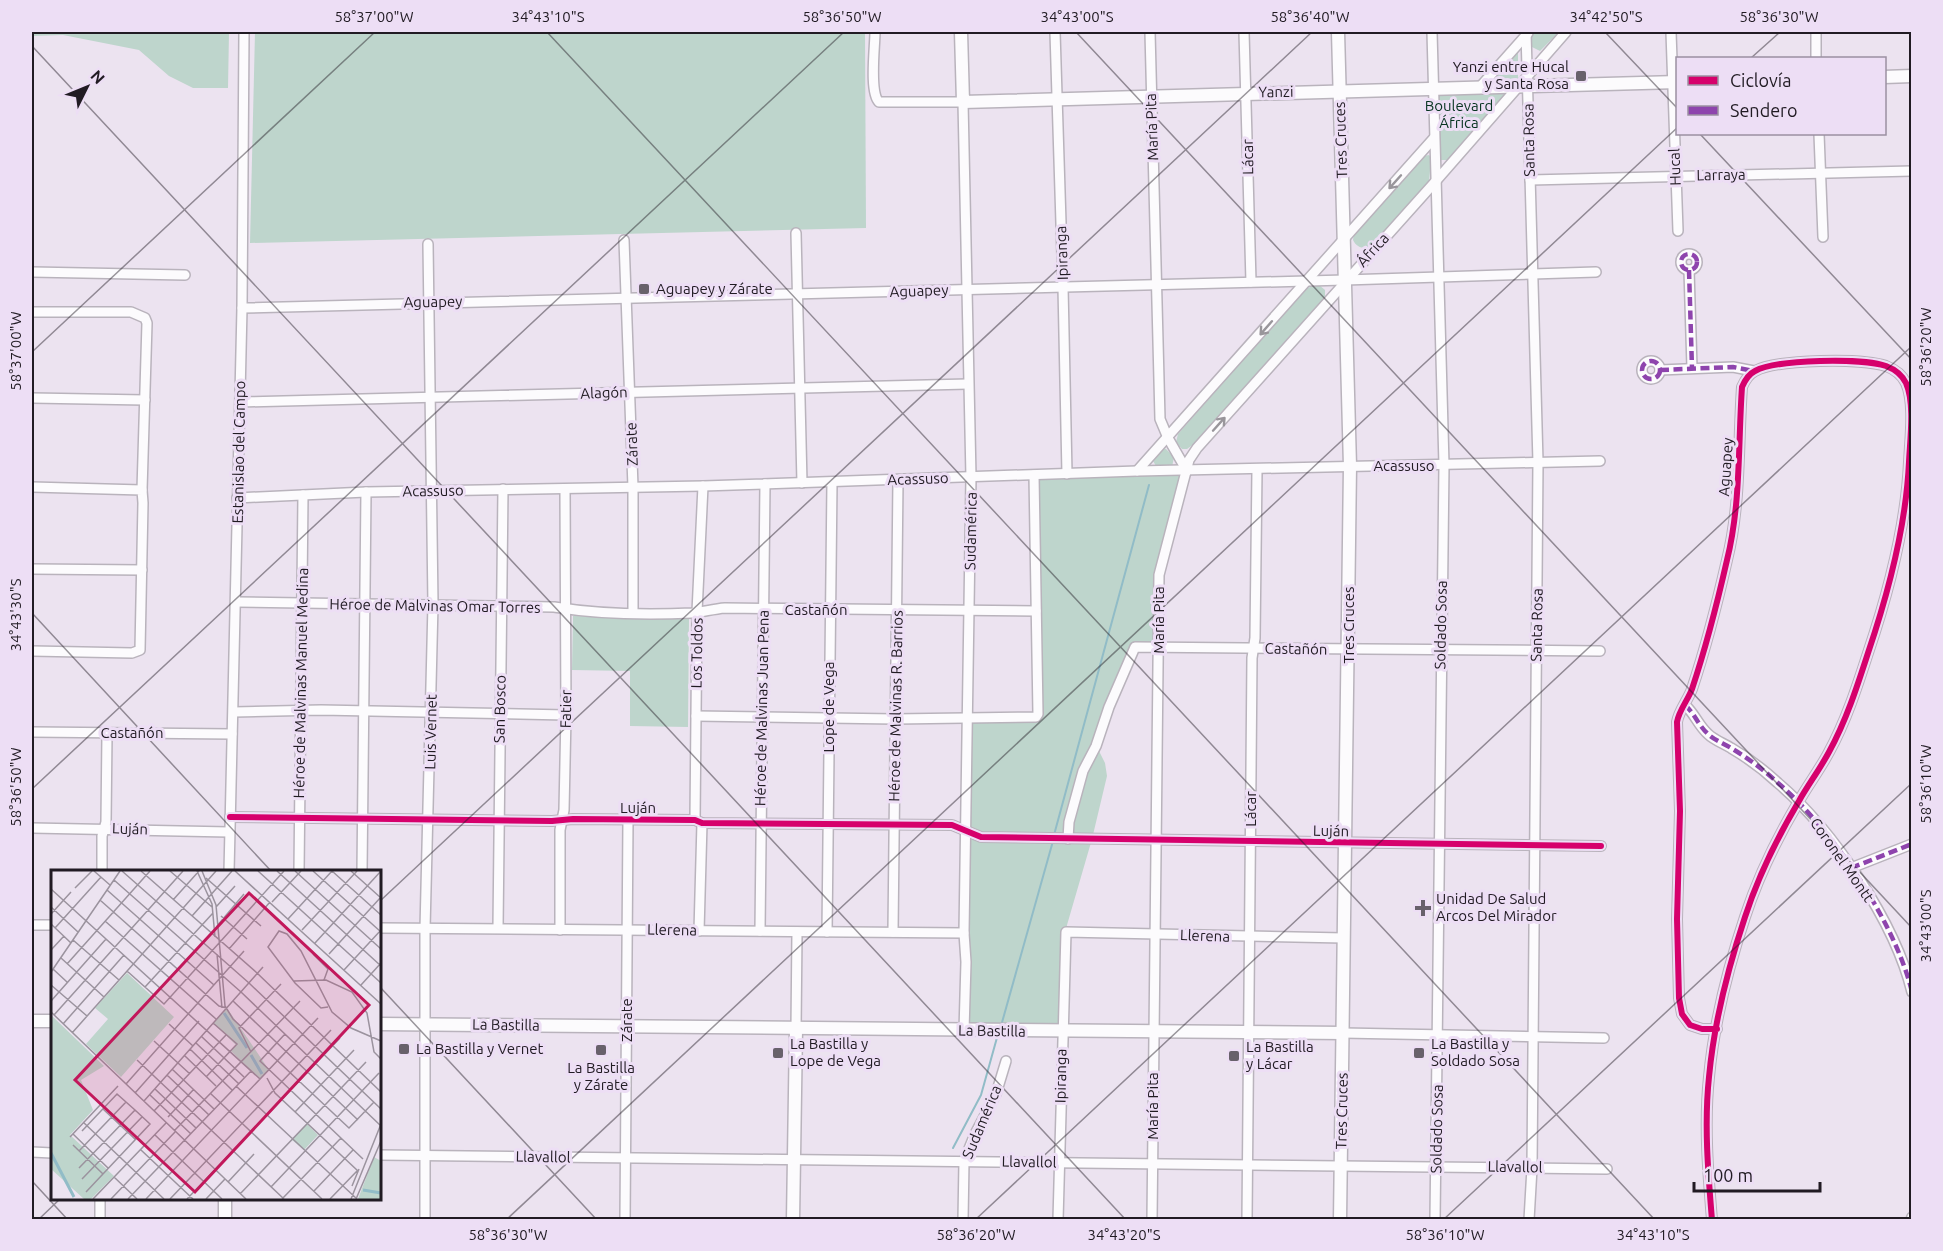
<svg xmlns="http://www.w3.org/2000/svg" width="1943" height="1251" font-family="Ubuntu,sans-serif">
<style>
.green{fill:#bed5cc}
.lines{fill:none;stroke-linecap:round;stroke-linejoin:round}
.stream{stroke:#91bcc7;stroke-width:2}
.minor-casing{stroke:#b9b3bc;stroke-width:12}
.tertiary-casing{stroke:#b9b3bc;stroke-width:15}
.minor{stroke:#fcfbfd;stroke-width:9}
.tertiary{stroke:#fcfbfd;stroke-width:12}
.quiet{stroke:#8e44ad;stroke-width:4.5;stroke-dasharray:9 4.5;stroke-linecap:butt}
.cycleway-casing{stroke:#eddef5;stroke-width:10}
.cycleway{stroke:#d6006c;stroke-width:6}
.oneway{stroke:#99969b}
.ticks{fill:none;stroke:#211b23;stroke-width:1.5;stroke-opacity:0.45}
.poi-dot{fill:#68616b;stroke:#eddef5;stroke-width:2}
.labels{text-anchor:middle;stroke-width:6;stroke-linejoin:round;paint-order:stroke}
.poi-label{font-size:15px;fill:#211b23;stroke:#eddef5;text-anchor:start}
.street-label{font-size:15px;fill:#211b23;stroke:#eddef5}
.park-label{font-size:15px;fill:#073420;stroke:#eddef5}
.inset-river{fill:none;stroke:#91bcc7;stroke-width:3}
.inset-road{fill:none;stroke:#9b939e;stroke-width:1.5}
.view{fill:#c2185b;fill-opacity:0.15;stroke:#c2185b;stroke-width:3}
.inset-edge{fill:none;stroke:#211b23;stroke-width:3}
.neatline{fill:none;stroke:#211b23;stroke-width:2}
.ticks-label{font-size:15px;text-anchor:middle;fill:#211b23}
</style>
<rect width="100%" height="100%" fill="#ece3f0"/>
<g class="green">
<polygon points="32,32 229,32 228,88 193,88 169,76 139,50 63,35 32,36"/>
<polygon points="255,32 865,32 866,228 250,243"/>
<polygon points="1534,32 1559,32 1540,51 1532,47 1530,40"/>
<polygon points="1518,50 1518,81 1491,81"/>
<polygon points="1506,93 1505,96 1449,160 1440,160 1435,98 1438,94"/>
<path d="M1429 155 1431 158 1429 183 1372 247C1363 249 1357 248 1353 240L1354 232 1424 156Z"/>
<polygon points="1315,285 1319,285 1325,290 1325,299 1323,302 1194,444 1187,449 1182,449 1176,442 1178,434 1305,289"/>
<polygon points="1163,448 1166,449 1174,457 1172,467 1156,466 1153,461 1154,457"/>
<polygon points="1187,471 1160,567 1160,648 1135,647 1096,745 1105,763 1107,776 1092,839 1067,925 1062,1032 964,1031 968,718 1036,717 1034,475"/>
<polygon points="573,616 689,618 688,727 630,726 630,671 572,670"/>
</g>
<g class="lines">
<g class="stream">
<polyline points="1054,835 1149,485"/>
<polyline points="1001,1026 1053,841"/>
<polyline points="953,1148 981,1095 998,1034"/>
</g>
<g class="minor-casing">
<g id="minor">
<path d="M875 32C875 47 869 92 879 102H963L971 477 964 933 966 962 964 1031"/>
<polyline points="1055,32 1063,287 1067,474"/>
<polyline points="1150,32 1160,419 1168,438 1187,471"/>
<polyline points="1244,32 1251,282"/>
<polyline points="1432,32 1444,465 1435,1220"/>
<polyline points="1526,32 1538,462 1532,1168 1529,1220"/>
<polyline points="1671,32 1678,231"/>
<polyline points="1816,32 1816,58"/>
<polyline points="1480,87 1528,33"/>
<polyline points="1819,134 1823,237"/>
<polyline points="1530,180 1912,171"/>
<polyline points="796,233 802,483"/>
<polyline points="624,240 633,487 633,612"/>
<circle cx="1689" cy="262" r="8"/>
<polyline points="1689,270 1692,368"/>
<polyline points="32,272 185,275"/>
<polyline points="242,308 1345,280 1596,272"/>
<polyline points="32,312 131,312 145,318 147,323 142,490"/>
<circle cx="1651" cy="370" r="9"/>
<polyline points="1660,370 1733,367 1754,371"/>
<polyline points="32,398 145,400"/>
<polyline points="240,402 968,384"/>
<polyline points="1137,471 1434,138"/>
<polyline points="32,487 142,490 143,503 140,650 132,653 32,651"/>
<polyline points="237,498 366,492 703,486 1137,471 1600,461"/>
<polyline points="32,569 142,570"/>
<path d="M237 602 554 607C597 614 648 615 692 613 703 612 713 609 725 608L1036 611"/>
<path d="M1685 705C1695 714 1698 725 1708 734 1714 740 1723 743 1731 748 1748 758 1764 770 1778 783 1833 830 1895 922 1912 992"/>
<polyline points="234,712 321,710 566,715"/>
<polyline points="696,716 895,719 1036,717 1038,714 1034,475"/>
<polyline points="32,732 232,734"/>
<polyline points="230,817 552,821 573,819 695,820 702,823 952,825 981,837 1601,846"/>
<polyline points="695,820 697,612 703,486"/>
<polyline points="32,828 229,832"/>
<polyline points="1068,839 1069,822 1083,771 1096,746 1109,707 1135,647 1600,651"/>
<polyline points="1851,868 1912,844"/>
<polyline points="102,872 102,836 106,822 107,734"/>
<polyline points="229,872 242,308 244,32"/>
<polyline points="299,872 303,495"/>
<polyline points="362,872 366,492"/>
<polyline points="32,925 52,925"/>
<polyline points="380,928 964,933"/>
<polyline points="498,928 503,489"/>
<polyline points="560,930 560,830 564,810 566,715 565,489"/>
<polyline points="699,931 702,823"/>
<polyline points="760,931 765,484"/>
<polyline points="827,932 832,482"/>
<polyline points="893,932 898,480"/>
<polyline points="796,1029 797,932"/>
<polyline points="1343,1033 1604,1038"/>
<polyline points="32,1152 52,1153"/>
<polyline points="380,1155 1607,1169"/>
<polyline points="100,1220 100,1198"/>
<polyline points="425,1220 425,929 433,604 428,244"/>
<polyline points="625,1220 628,820"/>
<polyline points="963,1220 964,1161 975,1134 996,1094 1006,1061"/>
<polyline points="1058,1220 1066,932 1344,938"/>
<polyline points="1152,1220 1159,575 1189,460 1197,448 1435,182 1566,32"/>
<polyline points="1247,1220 1252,658 1255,638 1257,470"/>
<path d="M1712 1220C1708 1172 1704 1124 1709 1077 1714 1023 1728 968 1745 917 1758 877 1777 838 1799 801 1808 785 1820 769 1829 752 1846 721 1857 687 1868 653 1889 591 1906 527 1909 462 1910 440 1915 403 1906 383 1902 375 1894 369 1886 366 1863 358 1777 359 1755 371 1749 374 1745 380 1742 387 1738 444 1741 504 1727 560 1717 604 1706 647 1692 689 1688 700 1679 710 1677 722L1680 811 1677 919 1679 998 1682 1014 1690 1025 1702 1029H1717"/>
<polyline points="1911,1220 1912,1217"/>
</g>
</g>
<g class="tertiary-casing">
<g id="tertiary">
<polyline points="961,32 963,102 1678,82"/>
<polyline points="1338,32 1350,466 1340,1220"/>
<polyline points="1884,77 1912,76"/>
<polyline points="32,1021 52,1021"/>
<polyline points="380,1024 1343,1033"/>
<polyline points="225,1220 225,1198"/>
<polyline points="793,1220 796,1029"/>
</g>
</g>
<use href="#minor" class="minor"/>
<use href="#tertiary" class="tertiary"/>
<g class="quiet">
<circle cx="1689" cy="262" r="8"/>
<polyline points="1689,270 1692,368"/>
<circle cx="1651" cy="370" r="9"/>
<polyline points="1660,370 1733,367 1754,371"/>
<path d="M1685 705C1695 714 1698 725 1708 734 1714 740 1723 743 1731 748 1748 758 1764 770 1778 783 1833 830 1895 922 1912 992"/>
<polyline points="1851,868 1912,844"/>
<polyline points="1911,1220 1912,1217"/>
</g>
<g class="cycleway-casing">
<g id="cycleway">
<polyline points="230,817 552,821 573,819 695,820 702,823 952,825 981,837 1601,846"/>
<path d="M1712 1220C1708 1172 1704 1124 1709 1077 1714 1023 1728 968 1745 917 1758 877 1777 838 1799 801 1808 785 1820 769 1829 752 1846 721 1857 687 1868 653 1889 591 1906 527 1909 462 1910 440 1915 403 1906 383 1902 375 1894 369 1886 366 1863 358 1777 359 1755 371 1749 374 1745 380 1742 387 1738 444 1741 504 1727 560 1717 604 1706 647 1692 689 1688 700 1679 710 1677 722L1680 811 1677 919 1679 998 1682 1014 1690 1025 1702 1029H1717"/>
</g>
</g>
<use href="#cycleway" class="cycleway"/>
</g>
<defs><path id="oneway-shaft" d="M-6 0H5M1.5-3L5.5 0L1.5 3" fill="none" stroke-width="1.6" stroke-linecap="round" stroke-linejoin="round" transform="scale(1.5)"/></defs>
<g class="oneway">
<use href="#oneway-shaft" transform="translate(1395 182) rotate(132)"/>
<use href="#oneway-shaft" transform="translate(1266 328) rotate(131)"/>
<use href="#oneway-shaft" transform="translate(1219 424) rotate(-48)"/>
</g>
<path class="ticks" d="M547 32 1655 1220M1076 32 1912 928M1605 32 1678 109M32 46 1126 1220M1751 58 1780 32M1700 134 1912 360M32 352 375 32M32 613 272 872M32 789 844 32M380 901 1312 32M380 987 597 1220M32 1181 68 1220M38 1220 61 1198M506 1220 1678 127M975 1220 1912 346M1443 1220 1912 783"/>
<g class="poi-dot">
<rect x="1575" y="70" width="12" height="12" rx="3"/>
<rect x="638" y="283" width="12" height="12" rx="3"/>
<path d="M1420 899h6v6h6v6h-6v6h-6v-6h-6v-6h6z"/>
<rect x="398" y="1043" width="12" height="12" rx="3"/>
<rect x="595" y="1044" width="12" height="12" rx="3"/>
<rect x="772" y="1047" width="12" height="12" rx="3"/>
<rect x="1413" y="1047" width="12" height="12" rx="3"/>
<rect x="1228" y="1050" width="12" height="12" rx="3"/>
</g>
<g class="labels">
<g class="poi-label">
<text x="1569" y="72" text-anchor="end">Yanzi entre Hucal<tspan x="1569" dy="17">y Santa Rosa</tspan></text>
<text x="656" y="294">Aguapey y Zárate</text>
<text x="1436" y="904">Unidad De Salud<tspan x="1436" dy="17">Arcos Del Mirador</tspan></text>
<text x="790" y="1049">La Bastilla y<tspan x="790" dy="17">Lope de Vega</tspan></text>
<text x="1431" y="1049">La Bastilla y<tspan x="1431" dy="17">Soldado Sosa</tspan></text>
<text x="1246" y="1052">La Bastilla<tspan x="1246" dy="17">y Lácar</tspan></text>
<text x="416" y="1054">La Bastilla y Vernet</text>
<text x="601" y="1073" text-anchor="middle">La Bastilla<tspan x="601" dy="17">y Zárate</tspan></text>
</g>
<g class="street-label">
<text transform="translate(1276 92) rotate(-1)" y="5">Yanzi</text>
<text transform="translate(1152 127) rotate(-92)" y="5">María Pita</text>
<text transform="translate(1341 140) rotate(-92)" y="5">Tres Cruces</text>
<text transform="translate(1529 140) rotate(-91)" y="5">Santa Rosa</text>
<text transform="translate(1248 157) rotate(-91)" y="5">Lácar</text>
<text transform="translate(1675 167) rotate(-92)" y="5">Hucal</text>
<text transform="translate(1721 175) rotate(-1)" y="5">Larraya</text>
<text transform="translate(1373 250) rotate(-48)" y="5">África</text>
<text transform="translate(1062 253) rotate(-92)" y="5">Ipiranga</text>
<text transform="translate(919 291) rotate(-2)" y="5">Aguapey</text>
<text transform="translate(433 302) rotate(-1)" y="5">Aguapey</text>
<text transform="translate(604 393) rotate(-2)" y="5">Alagón</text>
<text transform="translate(632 444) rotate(-92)" y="5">Zárate</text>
<text transform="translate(239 452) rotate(-89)" y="5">Estanislao del Campo</text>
<text x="1404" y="471">Acassuso</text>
<text transform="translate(1726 467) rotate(-86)" y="5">Aguapey</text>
<text transform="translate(918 479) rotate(-2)" y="5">Acassuso</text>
<text transform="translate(433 491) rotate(-1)" y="5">Acassuso</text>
<text transform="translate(971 531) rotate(-89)" y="5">Sudamérica</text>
<text transform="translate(435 606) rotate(1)" y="5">Héroe de Malvinas Omar Torres</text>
<text x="816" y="615">Castañón</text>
<text transform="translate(1159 620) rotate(-90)" y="5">María Pita</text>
<text transform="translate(1349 625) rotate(-90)" y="5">Tres Cruces</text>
<text transform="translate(1441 625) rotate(-89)" y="5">Soldado Sosa</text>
<text transform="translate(1537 625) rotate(-89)" y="5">Santa Rosa</text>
<text transform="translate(1296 649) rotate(1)" y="5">Castañón</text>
<text transform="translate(697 653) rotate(-89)" y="5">Los Toldos</text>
<text transform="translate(301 683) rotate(-89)" y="5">Héroe de Malvinas Manuel Medina</text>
<text transform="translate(896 706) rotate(-89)" y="5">Héroe de Malvinas R. Barrios</text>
<text transform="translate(829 707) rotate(-90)" y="5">Lope de Vega</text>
<text transform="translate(762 708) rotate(-89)" y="5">Héroe de Malvinas Juan Pena</text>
<text transform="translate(500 709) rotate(-89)" y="5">San Bosco</text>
<text transform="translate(566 709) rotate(-89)" y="5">Fatier</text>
<text transform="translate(431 732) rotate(-89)" y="5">Luis Vernet</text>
<text x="132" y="738">Castañón</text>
<text x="638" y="813">Luján</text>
<text transform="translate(1251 809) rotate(-90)" y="5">Lácar</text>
<text transform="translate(130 829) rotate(2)" y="5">Luján</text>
<text transform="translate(1331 831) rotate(1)" y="5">Luján</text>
<text transform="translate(1842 860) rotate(55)" y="5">Coronel Montt</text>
<text transform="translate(672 930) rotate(1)" y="5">Llerena</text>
<text transform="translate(1205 936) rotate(2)" y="5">Llerena</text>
<text transform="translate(627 1020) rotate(-90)" y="5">Zárate</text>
<text transform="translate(506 1025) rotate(1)" y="5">La Bastilla</text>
<text transform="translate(992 1031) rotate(1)" y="5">La Bastilla</text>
<text transform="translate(1061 1076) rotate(-89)" y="5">Ipiranga</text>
<text transform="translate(1153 1106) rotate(-90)" y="5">María Pita</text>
<text transform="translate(1342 1111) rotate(-89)" y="5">Tres Cruces</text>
<text transform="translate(982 1122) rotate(-67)" y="5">Sudamérica</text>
<text transform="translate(1437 1129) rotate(-89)" y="5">Soldado Sosa</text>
<text transform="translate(543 1157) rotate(1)" y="5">Llavallol</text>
<text transform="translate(1029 1162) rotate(1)" y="5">Llavallol</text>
<text transform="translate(1515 1167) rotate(1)" y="5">Llavallol</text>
</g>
<g class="park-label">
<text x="1459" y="111">Boulevard<tspan x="1459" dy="17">África</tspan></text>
</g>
</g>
<g transform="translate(51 870)">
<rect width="330" height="330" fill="#ece3f0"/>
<path d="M76 103 123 147 70 207 35 174 57 149 44 138ZM176 138 218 200 209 209 180 181 185 175 162 153ZM0 145 53 196 30 210 42 240 19 265 63 306 40 329H33L0 299ZM256 254 267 265 253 280 241 270ZM323 287 330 291V329H307Z" fill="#bed5cc"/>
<path class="inset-river" d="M173 143 196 178M200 185 211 204M0 283 23 327M312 320 330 323"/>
<path class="inset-road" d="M43 1 59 15M71 1 198 113 330 239M90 1 206 103 330 222M119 1 161 37M146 1 161 34 164 67M151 1 165 35 174 136 182 149 298 258 323 232M184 1 330 134M207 1 330 113M226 1 330 96M244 1 330 79M262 1 330 62M281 1 330 45M300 1 330 28M155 8 210 56M63 10 190 122 330 256M24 18 41 1M0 19 209 209M56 20 163 115M49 30 168 136 176 138M122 30 148 1M221 32 250 1M0 37 27 62M165 37 184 16M0 44 20 22M141 46 181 1M170 46 196 69M237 49 281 1M54 51 165 149M0 54 20 73M166 56 193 24M4 58 50 7M251 60 306 1M22 70 68 110M264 73 330 1M178 79 219 32M0 80 13 66M166 84 171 138M262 84 277 99 273 110M278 84 330 27M10 88 53 127M16 94 99 1M2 99 16 112M293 100 330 60M76 101 113 134 233 1M0 102 69 1M243 111 275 110 301 122 316 143 323 182 330 189M0 115 36 146M310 115 330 93M94 117 162 43M0 131 55 69M182 131 307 250M277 137 270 138 244 113 217 77 228 61 236 64 250 81 281 142 300 158 330 171M0 142 195 329M3 145 132 1M12 154 73 85M118 154 142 176M21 163 165 1M234 164 209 191 312 289M150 166 193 207M103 171 139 204M145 173 188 214M139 179 181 220M200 182 188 158 230 114M134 186 165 216M86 190 233 329M121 199 163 239M116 205 158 245M155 207 186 174 162 153M216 208 224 223 307 301M75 214 193 81M185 216 306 329M104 219 145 258M84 223 148 151M159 223 271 329M99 225 140 264M93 231 212 97M52 239 85 270M103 241 175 165M244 242 303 180M117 247 143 219M32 252 113 329M31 261 66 224 84 240M123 261 249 131M22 264 57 298M104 265 171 329M19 267 67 216M22 275 52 304M90 280 142 329M28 281 75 232M28 298 84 240 99 254 35 322M63 307 86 329M31 309 91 247M177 312 203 284M301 316 308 299M220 317 328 203M263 321 302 280M189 324 315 192M42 329 115 253M60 329 124 262M77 329 200 201M95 329 267 148M119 329 280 160M136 329 289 168M155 329 174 309M231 329 290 268M279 329 306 301M300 329 330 254M305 329 330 271"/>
<path class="view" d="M198 23 318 135 144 322 24 210Z"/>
<rect width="330" height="330" class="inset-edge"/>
</g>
<rect width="1943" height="1251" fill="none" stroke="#eddef5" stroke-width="66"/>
<rect x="1676" y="57" width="210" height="78" fill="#eddef5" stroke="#9b90a1" stroke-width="1.5"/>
<rect x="1688" y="76" width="30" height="9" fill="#d6006c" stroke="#9b90a1" stroke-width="1.5"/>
<text x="1730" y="87" font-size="18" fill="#211b23">Ciclovía</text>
<rect x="1688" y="106" width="30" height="9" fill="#8e44ad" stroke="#9b90a1" stroke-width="1.5"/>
<text x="1730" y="117" font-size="18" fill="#211b23">Sendero</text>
<g transform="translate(87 87) rotate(47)" stroke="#eddef5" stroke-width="4.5" paint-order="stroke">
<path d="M0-4.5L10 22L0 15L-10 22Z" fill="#211b23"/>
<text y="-9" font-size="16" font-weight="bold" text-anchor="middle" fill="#211b23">N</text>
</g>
<path d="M1694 1182v9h126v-9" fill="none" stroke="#211b23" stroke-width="3"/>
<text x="1703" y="1182" font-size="18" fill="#211b23" stroke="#eddef5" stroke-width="4.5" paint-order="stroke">100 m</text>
<rect x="33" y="33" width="1877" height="1185" class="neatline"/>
<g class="ticks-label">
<text x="374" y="22">58°37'00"W</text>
<text x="548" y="22">34°43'10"S</text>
<text x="842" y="22">58°36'50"W</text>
<text x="1077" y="22">34°43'00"S</text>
<text x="1310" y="22">58°36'40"W</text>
<text x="1606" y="22">34°42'50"S</text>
<text x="1779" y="22">58°36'30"W</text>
<text transform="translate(1926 347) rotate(-90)" y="5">58°36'20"W</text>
<text transform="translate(16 351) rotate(-90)" y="5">58°37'00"W</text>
<text transform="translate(16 615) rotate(-90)" y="5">34°43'30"S</text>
<text transform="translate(1926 784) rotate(-90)" y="5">58°36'10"W</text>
<text transform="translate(16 787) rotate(-90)" y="5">58°36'50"W</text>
<text transform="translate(1926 926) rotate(-90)" y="5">34°43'00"S</text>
<text x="508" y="1240">58°36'30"W</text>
<text x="976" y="1240">58°36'20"W</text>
<text x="1124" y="1240">34°43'20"S</text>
<text x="1445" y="1240">58°36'10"W</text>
<text x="1653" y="1240">34°43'10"S</text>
</g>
</svg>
